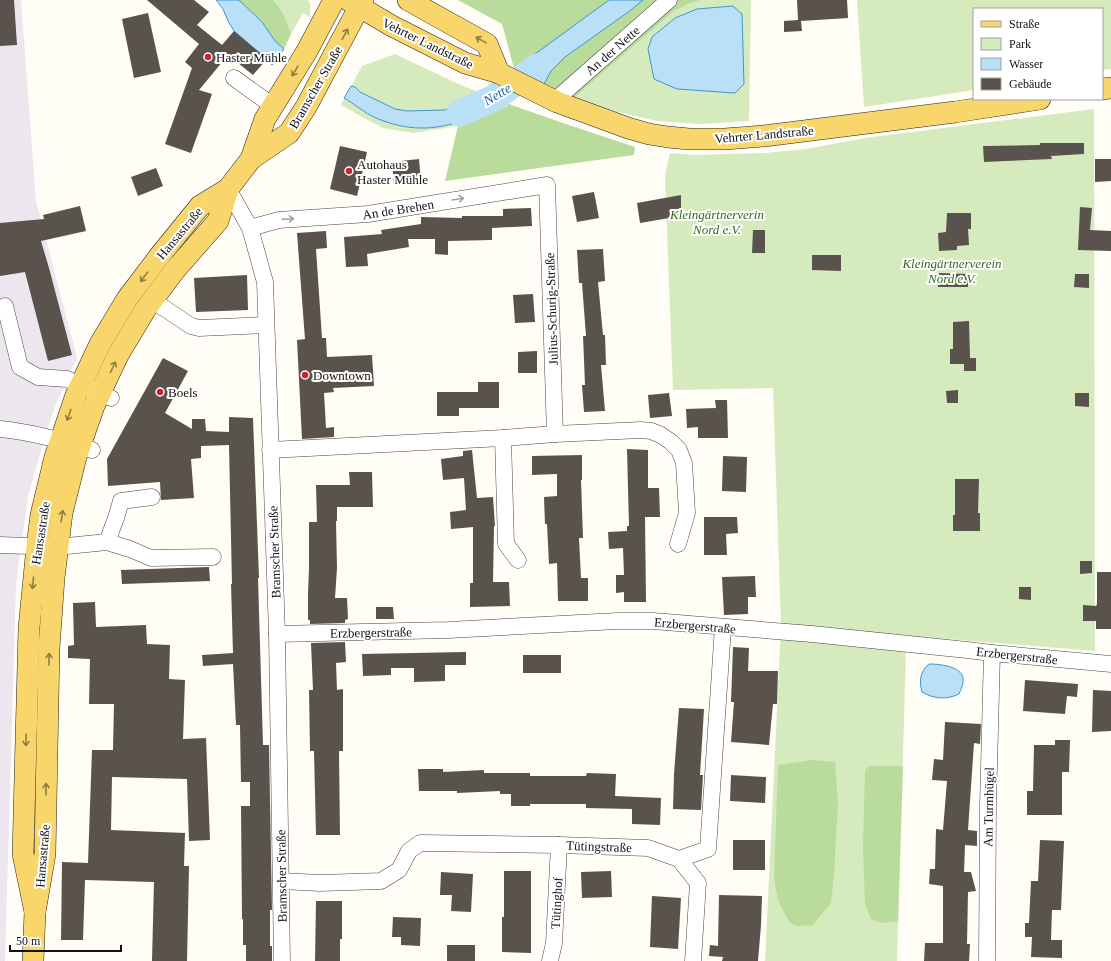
<svg xmlns="http://www.w3.org/2000/svg" width="1111" height="961" font-family="Georgia,serif">
<style>
.industrial{fill:#eee6ef}
.green{fill:#d5ebbd}
.forest{fill:#b9dc9c}
.water{fill:#b9e0f7;stroke:#3f96cf}
.lines{fill:none;stroke-linecap:round;stroke-linejoin:round}
.river{stroke:#b9e0f7;stroke-width:27}
.building{fill:#5a524d}
.minor-casing{stroke:#444;stroke-width:17}
.major-casing{stroke:#222;stroke-width:22}
.minor{stroke:#fff;stroke-width:16}
.major{stroke:#f9d66b;stroke-width:21}
.oneway{stroke:#917d42}
.oneway2{stroke:#a0a0a0}
.poi-dot{fill:#c4262e;stroke:#fff;stroke-width:1.5}
.labels{text-anchor:middle;stroke-width:4;stroke-linejoin:round;paint-order:stroke}
.street-label{font-size:13px;fill:#111;stroke:#fff}
.poi-label{font-size:13px;fill:#111;stroke:#fff;text-anchor:start}
.park-label{font-size:13px;font-style:italic;fill:#2f6b1f;stroke:#fff}
.water-label{font-size:14px;font-style:italic;fill:#1768a6;stroke:#fff}
</style>
<rect width="100%" height="100%" fill="#fffdf5"/>
<polygon class="industrial" points="0,0 21,0 36,201 77,358 55,406 45,436 28,496 21,546 16,586 5,961 0,961"/>
<g class="green">
<path d="M273 0H308L310 3V17L303 13 291 34C287 21 283 10 273 0Z"/>
<polygon points="702,0 751,0 749,121 699,124 657,121 614,111 574,98 674,11 693,2"/>
<polygon points="857,0 1111,0 1111,69 1102,70 1102,9 974,9 974,90 864,107"/>
<polygon points="395,54 456,83 506,103 508,105 458,126 413,133 383,128 366,119 341,105 362,66"/>
<polygon points="1094,109 1095,651 823,629 906,650 897,961 765,961 781,625 773,388 673,390 665,175 670,153 694,155 765,153 806,149 865,138"/>
</g>
<g class="forest">
<path d="M239 0H273C283 10 287 21 291 34L284 49 275 41 262 22Z"/>
<polygon points="458,0 702,0 693,2 674,11 574,98 544,84 514,68 502,24"/>
<polygon points="506,103 560,122 635,147 634,155 445,181 458,126 508,106"/>
<polygon points="812,760 835,762 838,804 834,875 831,903 813,925 797,926 792,924 788,920 778,900 774,878 778,765"/>
<polygon points="869,766 903,766 898,921 881,923 871,919 865,904 863,848 865,770"/>
</g>
<g class="water">
<polygon points="216,0 239,0 262,22 275,41 284,49 272,65 267,59 234,31 228,21 223,9"/>
<polygon points="609,0 643,0 631,10 565,57 551,71 544,84 514,68 531,57"/>
<polygon points="733,6 742,14 744,84 735,93 677,89 654,79 648,49 652,37 675,18 697,9"/>
<path d="M351 86 355 87 360 92 395 109 407 111 445 110 472 98 481 92 506 103C482 114 448 129 421 128 406 128 390 124 376 118 364 113 355 104 344 98Z"/>
<path d="M929 664C939 664 961 666 963 678 964 684 961 689 959 694 946 700 934 699 922 692 919 681 920 671 929 664Z"/>
</g>
<g class="lines">
<polyline class="river" points="460,113 494,98 537,67"/>
</g>
<g class="building">
<polygon points="0,0 14,0 17,45 0,46"/>
<polygon points="147,0 194,0 209,12 197,25 222,45 234,31 267,59 253,75 228,55 199,90 212,94 191,153 165,144 192,68 185,62 199,44"/>
<polygon points="797,0 847,0 848,18 801,21 802,31 784,32 784,21 798,20"/>
<polygon points="148,13 161,72 134,78 122,19"/>
<polygon points="1040,143 1084,143 1084,154 1051,156 1052,159 984,162 983,146 1040,145"/>
<polygon points="340,146 367,152 357,196 330,189"/>
<polygon points="419,159 421,182 394,185 392,162"/>
<polygon points="1095,159 1111,159 1111,181 1095,182"/>
<polygon points="156,168 163,186 138,196 131,177"/>
<polygon points="594,192 599,218 577,222 572,196"/>
<polygon points="681,195 681,216 640,223 637,203"/>
<polygon points="80,206 86,231 41,241 49,268 72,355 48,361 25,272 0,276 0,223 44,219 43,215"/>
<polygon points="1080,207 1092,208 1090,230 1111,231 1111,251 1078,250"/>
<polygon points="531,208 532,226 492,228 492,240 448,241 448,255 435,254 435,239 408,239 409,247 367,254 368,266 346,267 344,237 382,234 381,230 421,224 421,217 462,218 462,216 503,216 503,209"/>
<polygon points="947,213 971,213 971,229 968,229 969,245 957,246 957,250 939,251 938,233 946,232"/>
<polygon points="753,230 765,230 765,253 752,253"/>
<polygon points="326,231 327,248 316,249 322,338 326,338 327,357 372,355 374,386 333,388 334,392 324,393 326,428 334,427 334,437 302,439 297,340 305,339 297,233"/>
<polygon points="603,249 605,281 598,282 603,335 605,335 606,365 601,365 605,411 584,412 582,385 585,385 583,336 586,336 582,283 579,283 577,250"/>
<polygon points="812,255 841,255 841,271 812,270"/>
<polygon points="938,273 968,274 968,287 938,287"/>
<polygon points="1075,274 1089,274 1089,288 1074,287"/>
<polygon points="247,275 248,310 196,312 194,278"/>
<polygon points="533,294 535,322 515,323 513,295"/>
<polygon points="969,321 970,358 976,358 976,371 964,371 964,364 950,364 950,349 953,349 953,322"/>
<polygon points="537,351 537,373 518,373 518,352"/>
<polygon points="163,358 188,371 165,413 192,429 192,419 205,419 206,431 229,432 229,417 253,418 259,578 258,578 263,745 269,745 272,910 270,910 270,946 272,946 272,961 246,961 246,945 243,945 243,919 242,919 241,806 250,806 250,782 241,782 240,725 236,725 233,664 203,666 202,655 233,653 231,584 232,584 229,445 201,446 201,458 191,459 194,498 161,500 160,482 108,486 107,459"/>
<polygon points="478,382 499,382 499,408 459,408 459,416 437,416 437,392 478,392"/>
<polygon points="958,390 958,403 947,403 946,391"/>
<polygon points="669,393 672,416 650,418 648,395"/>
<polygon points="1075,393 1089,393 1089,407 1075,406"/>
<polygon points="715,400 727,400 728,438 698,438 698,427 687,428 686,409 716,408"/>
<polygon points="627,449 648,450 648,488 659,488 660,517 645,517 646,602 624,602 624,592 616,593 616,575 624,575 623,548 609,549 608,532 627,531 627,526 629,526"/>
<polygon points="472,450 477,498 493,497 495,526 494,526 493,582 509,582 510,606 470,607 470,583 473,583 473,527 451,529 450,512 466,510 464,478 443,480 441,459 463,456 463,451"/>
<polygon points="582,455 582,480 581,480 583,538 579,538 581,578 588,578 588,601 558,601 557,563 549,564 547,524 545,524 544,497 557,496 557,474 532,475 532,456"/>
<polygon points="723,456 747,457 746,492 722,491"/>
<polygon points="349,472 372,472 373,507 337,507 337,521 336,521 337,568 335,598 347,598 348,619 345,620 345,623 310,624 310,620 308,620 308,593 309,568 309,522 317,522 316,485 350,485"/>
<polygon points="955,479 979,479 978,513 980,513 980,531 953,531 953,515 955,515"/>
<polygon points="704,517 737,517 738,533 726,534 727,555 704,555"/>
<polygon points="1080,561 1092,561 1092,573 1080,574"/>
<polygon points="209,567 210,581 122,584 121,570"/>
<polygon points="1097,572 1111,572 1111,629 1096,629 1096,621 1083,621 1083,605 1096,606 1097,604"/>
<polygon points="755,576 756,597 748,597 748,614 724,615 722,577"/>
<polygon points="1019,587 1031,587 1031,600 1019,599"/>
<polygon points="95,602 96,627 146,625 147,644 170,645 169,679 185,680 183,739 206,738 210,840 189,841 187,779 112,777 111,830 185,833 184,866 189,866 187,961 152,961 154,882 85,880 83,940 61,940 62,862 88,863 92,750 113,750 114,704 89,704 90,659 68,658 68,646 74,645 73,603"/>
<polygon points="376,607 393,607 394,619 376,619"/>
<polygon points="345,642 346,662 336,663 337,690 343,689 343,751 339,751 340,835 316,835 314,751 310,751 309,690 313,690 311,643"/>
<polygon points="733,647 749,648 748,671 778,671 777,704 773,704 769,745 731,742 734,702 731,702"/>
<polygon points="466,652 466,665 445,665 445,681 414,682 414,668 391,668 391,675 363,676 362,654"/>
<rect x="523" y="655" width="38" height="18"/>
<polygon points="1025,680 1078,684 1077,697 1067,696 1065,714 1023,711"/>
<polygon points="1093,690 1111,691 1111,731 1092,732"/>
<polygon points="679,708 704,709 700,775 703,775 701,810 673,809 674,774"/>
<polygon points="945,722 981,724 980,744 974,743 968,830 977,831 977,846 965,845 964,872 971,872 976,891 968,892 967,944 970,944 969,961 924,961 925,943 943,943 943,886 929,884 930,869 935,869 936,829 943,830 947,781 932,780 934,759 943,760"/>
<polygon points="1055,740 1070,740 1069,772 1062,772 1062,815 1027,815 1027,791 1033,791 1034,745 1055,745"/>
<polygon points="418,769 443,769 443,772 484,770 484,773 530,773 530,776 586,776 587,773 616,774 615,796 661,798 660,825 632,824 632,809 586,808 586,804 530,804 530,806 511,806 511,794 500,794 500,791 457,793 457,791 419,791"/>
<polygon points="731,775 766,777 765,803 730,801"/>
<rect x="733" y="840" width="32" height="30"/>
<polygon points="1040,840 1064,841 1061,910 1052,910 1051,940 1062,940 1062,958 1031,957 1032,937 1025,937 1025,923 1029,923 1031,881 1038,881"/>
<polygon points="504,871 531,871 531,953 502,952 502,917 504,917"/>
<polygon points="611,871 612,897 582,898 581,872"/>
<polygon points="441,872 473,874 471,912 451,911 452,895 440,895"/>
<polygon points="719,895 762,896 761,925 758,961 722,961 723,957 709,956 710,945 718,946"/>
<polygon points="652,896 681,898 678,949 650,947"/>
<polygon points="316,901 342,901 342,939 340,939 340,961 315,961"/>
<polygon points="393,917 421,918 420,946 401,945 401,937 392,937"/>
<rect x="447" y="945" width="28" height="16"/>
</g>
<g class="lines">
<g class="minor-casing">
<g id="minor">
<polyline points="234,78 273,106"/>
<polyline points="557,102 561,95 669,0"/>
<polyline points="228,189 250,228 265,282 277,634 282,961"/>
<polyline points="250,228 279,220 368,214 547,185 555,434"/>
<polyline points="152,300 191,326 199,328 266,325"/>
<polyline points="5,306 20,367 38,377 67,379 111,398"/>
<path d="M0 429C32 432 62 441 92 450"/>
<polyline points="503,438 506,544 518,560"/>
<polyline points="270,450 503,438 555,434 641,430 651,431 661,435 671,442 679,450 684,463 687,513 678,544"/>
<polyline points="107,542 130,549 151,558 213,557"/>
<polyline points="0,545 57,547 107,542 116,518 121,501 152,497"/>
<polyline points="277,634 448,630 617,621 653,621 812,634 967,650 992,653 1111,664"/>
<polyline points="679,859 698,883 693,961"/>
<polyline points="281,881 320,883 381,881 399,870 409,851 420,843 559,845 648,848 679,859 708,849 723,627"/>
<polyline points="550,961 554,943 559,845"/>
<polyline points="987,961 988,805 992,653"/>
</g>
</g>
<g class="major-casing">
<g id="major">
<polyline points="348,0 392,26 465,63 499,73 557,102 628,128 649,134 668,137 689,139 725,139 764,136 955,112 1040,99"/>
<polyline points="408,0 487,44 499,73"/>
<polyline points="1102,89 1111,88"/>
<polyline points="251,159 265,119 307,51 334,0"/>
<polyline points="35,912 23,854 29,628 37,547 41,515 55,457 76,395 100,344 127,299 161,254 200,206 228,189 251,159 289,133 306,107 363,0"/>
<polyline points="33,961 35,912 45,854 49,648 54,578 62,513 76,457 94,406 118,355 145,310 175,270 218,221 228,189"/>
</g>
</g>
<use href="#minor" class="minor"/>
<use href="#major" class="major"/>
</g>
<defs><path id="oneway-shaft" d="M-6 0H5M1.5-3L5.5 0L1.5 3" fill="none" stroke-width="1.6" stroke-linecap="round" stroke-linejoin="round"/></defs>
<g class="oneway">
<use href="#oneway-shaft" transform="translate(345 34) rotate(-62)"/>
<use href="#oneway-shaft" transform="translate(481 40) rotate(-151)"/>
<use href="#oneway-shaft" transform="translate(295 71) rotate(121)"/>
<use href="#oneway-shaft" transform="translate(144 277) rotate(127)"/>
<use href="#oneway-shaft" transform="translate(113 367) rotate(-65)"/>
<use href="#oneway-shaft" transform="translate(69 415) rotate(109)"/>
<use href="#oneway-shaft" transform="translate(62 516) rotate(-81)"/>
<use href="#oneway-shaft" transform="translate(33 583) rotate(95)"/>
<use href="#oneway-shaft" transform="translate(49 659) rotate(-89)"/>
<use href="#oneway-shaft" transform="translate(26 740) rotate(91)"/>
<use href="#oneway-shaft" transform="translate(46 789) rotate(-89)"/>
</g>
<g class="oneway2">
<use href="#oneway-shaft" transform="translate(458 199) rotate(-9)"/>
<use href="#oneway-shaft" transform="translate(288 219) rotate(-3)"/>
</g>
<g class="poi-dot">
<circle cx="208" cy="57" r="4"/>
<circle cx="349" cy="171" r="4"/>
<circle cx="305" cy="375" r="4"/>
<circle cx="160" cy="392" r="4"/>
</g>
<g class="labels">
<g class="street-label">
<text transform="translate(428 43) rotate(26)" y="5">Vehrter Landstraße</text>
<text transform="translate(612 50) rotate(-41)" y="5">An der Nette</text>
<text transform="translate(315 87) rotate(-60)" y="5">Bramscher Straße</text>
<text transform="translate(764 134) rotate(-5)" y="5">Vehrter Landstraße</text>
<text transform="translate(398 209) rotate(-9)" y="5">An de Brehen</text>
<text transform="translate(179 233) rotate(-50)" y="5">Hansastraße</text>
<text transform="translate(551 309) rotate(-92)" y="5">Julius-Schurig-Straße</text>
<text transform="translate(40 533) rotate(-81)" y="5">Hansastraße</text>
<text transform="translate(274 552) rotate(-92)" y="5">Bramscher Straße</text>
<text transform="translate(695 625) rotate(5)" y="5">Erzbergerstraße</text>
<text transform="translate(371 632) rotate(-1)" y="5">Erzbergerstraße</text>
<text transform="translate(1017 655) rotate(6)" y="5">Erzbergerstraße</text>
<text transform="translate(988 807) rotate(-89)" y="5">Am Turmhügel</text>
<text transform="translate(599 846) rotate(2)" y="5">Tütingstraße</text>
<text transform="translate(42 856) rotate(-85)" y="5">Hansastraße</text>
<text transform="translate(281 876) rotate(-91)" y="5">Bramscher Straße</text>
<text transform="translate(556 903) rotate(-87)" y="5">Tütinghof</text>
</g>
<g class="poi-label">
<text x="216" y="62">Haster Mühle</text>
<text x="357" y="169">Autohaus<tspan x="357" dy="15">Haster Mühle</tspan></text>
<text x="313" y="380">Downtown</text>
<text x="168" y="397">Boels</text>
</g>
<g class="park-label">
<text x="717" y="219">Kleingärtnerverin<tspan x="717" dy="15">Nord e.V.</tspan></text>
<text x="952" y="268">Kleingärtnerverein<tspan x="952" dy="15">Nord e.V.</tspan></text>
</g>
<g class="water-label">
<text transform="translate(497 94) rotate(-31)" y="5">Nette</text>
</g>
</g>
<rect x="973" y="8" width="130" height="92" fill="#ffffff" stroke="#a0a0a0"/>
<rect x="981" y="21" width="20" height="6" fill="#f9d66b" stroke="#a0a0a0"/>
<text x="1009" y="28" font-size="12" fill="#111111">Straße</text>
<rect x="981" y="38" width="20" height="12" fill="#d5ebbd" stroke="#a0a0a0"/>
<text x="1009" y="48" font-size="12" fill="#111111">Park</text>
<rect x="981" y="58" width="20" height="12" fill="#b9e0f7" stroke="#a0a0a0"/>
<text x="1009" y="68" font-size="12" fill="#111111">Wasser</text>
<rect x="981" y="78" width="20" height="12" fill="#5a524d" stroke="#a0a0a0"/>
<text x="1009" y="88" font-size="12" fill="#111111">Gebäude</text>
<path d="M10 945v6h111v-6" fill="none" stroke="#111111" stroke-width="2"/>
<text x="16" y="945" font-size="12" fill="#111111" stroke="#ffffff" stroke-width="3" paint-order="stroke">50 m</text>
</svg>
